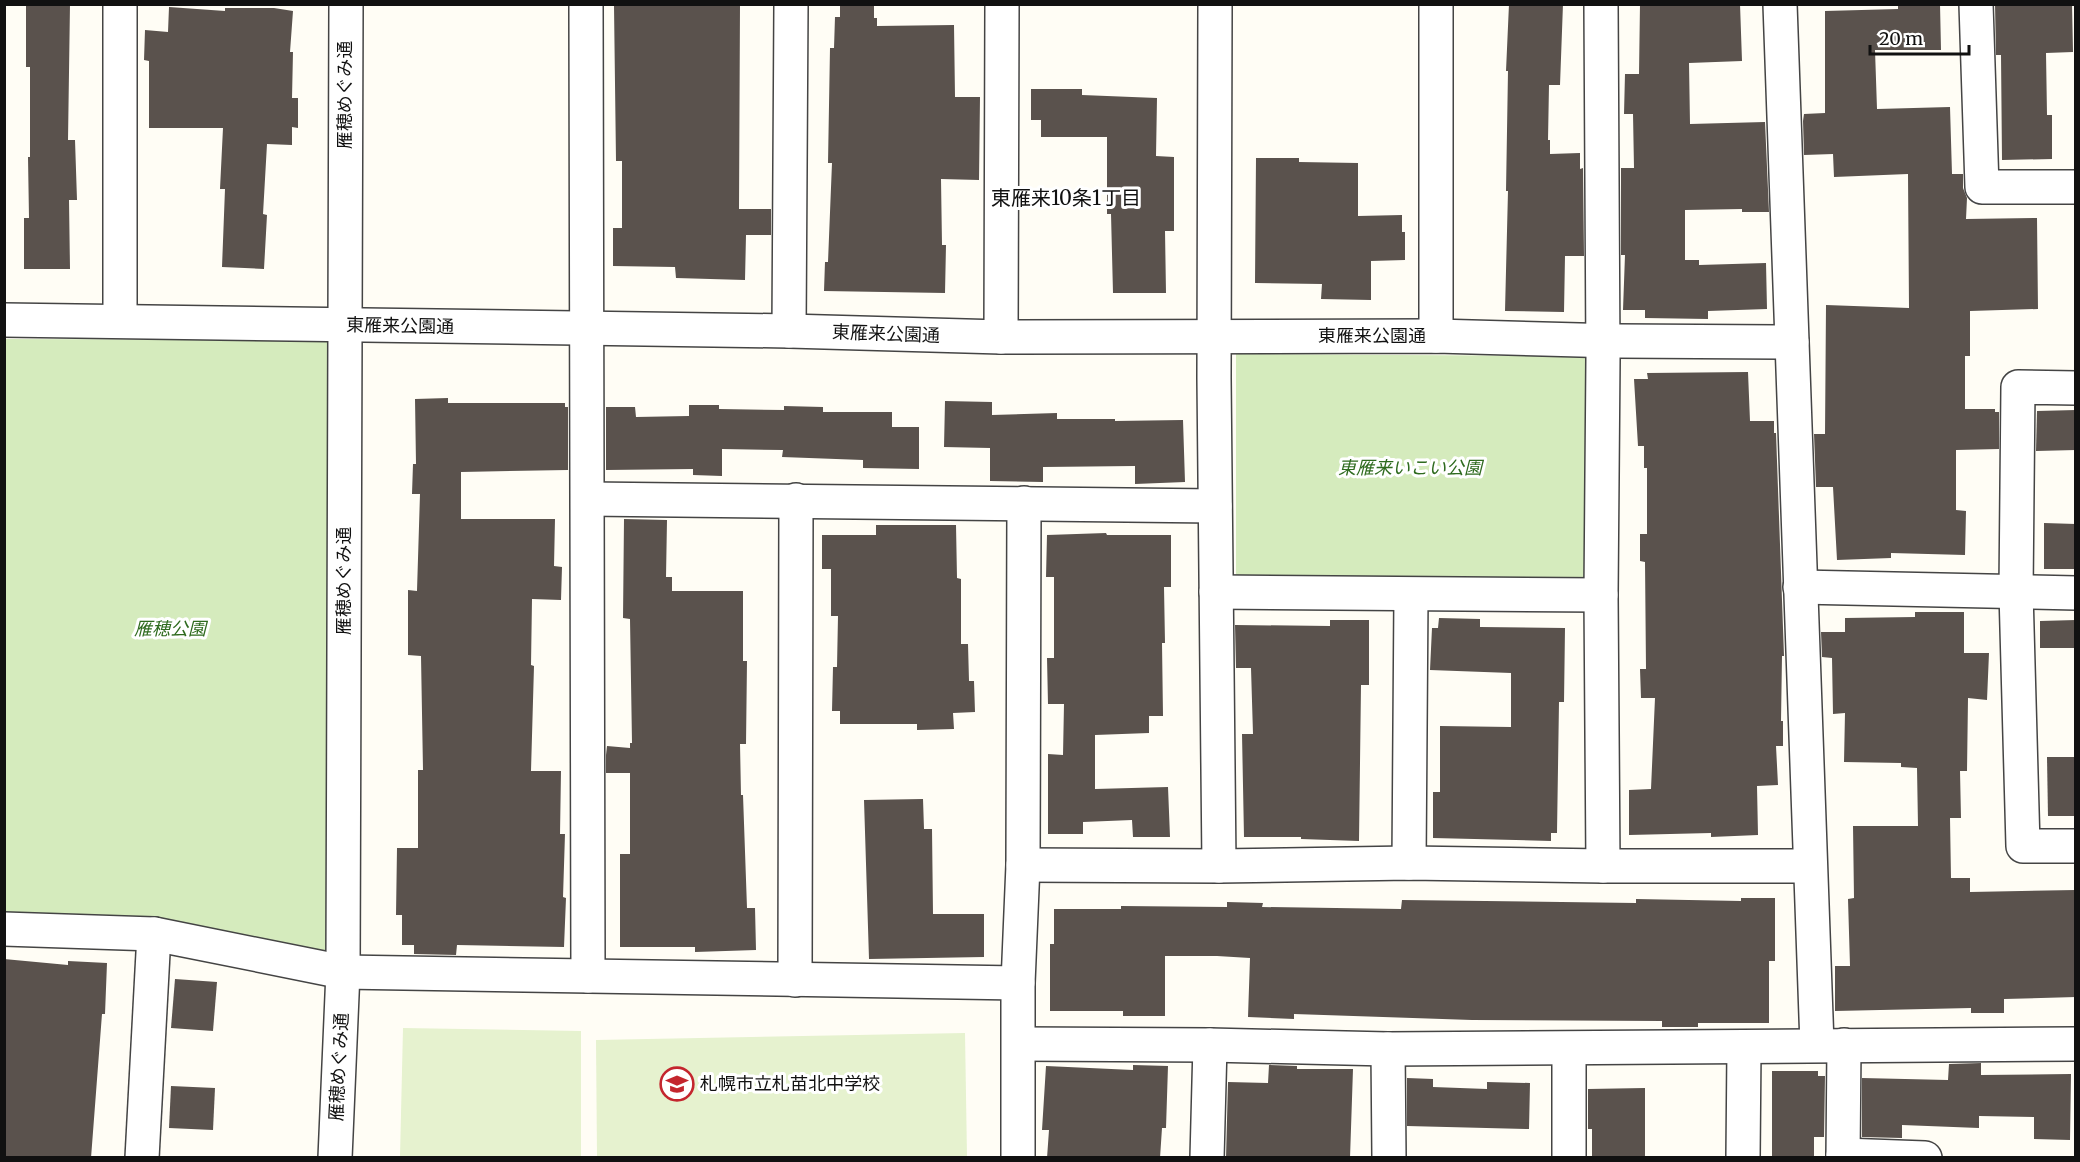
<svg xmlns="http://www.w3.org/2000/svg" width="2080" height="1162" font-family="Merriweather,'Noto Sans JP',serif">
<style>
.green{fill:#d5ebbd}
.pitch{fill:#e6f2cf}
.building{fill:#5a524d}
.lines{fill:none;stroke-linecap:round;stroke-linejoin:round}
.minor-casing{stroke:#444;stroke-width:36}
.minor{stroke:#fff;stroke-width:33}
.labels{text-anchor:middle;stroke-width:6;stroke-linejoin:round;paint-order:stroke}
.street-label{font-size:18px;fill:#111;stroke:#fff}
.park-label{font-size:18px;font-style:italic;fill:#2f6b1f;stroke:#fff}
.poi-label{font-size:18px;fill:#111;stroke:#fff;text-anchor:start}
.neighbourhood-label{font-size:20px;fill:#111;stroke:#fff}
</style>
<rect width="100%" height="100%" fill="#fffdf5"/>
<g class="green">
<polygon points="5,339 335,340 335,973 5,917"/>
<polygon points="1236,354 1585,356 1585,583 1236,580"/>
</g>
<g class="pitch">
<polygon points="403,1028 581,1031 581,1157 400,1157"/>
<polygon points="965,1033 967,1157 597,1157 596,1040"/>
</g>
<g class="building">
<polygon points="26,4 70,4 68,140 75,140 77,200 69,200 70,269 24,269 24,218 29,218 28,157 30,157 30,67 26,67"/>
<polygon points="628,4 740,4 739,209 771,209 771,235 746,235 745,280 676,278 675,267 613,266 613,228 622,228 622,161 616,161 614,6 628,6"/>
<polygon points="840,4 874,4 874,18 877,18 877,26 954,25 955,97 980,97 979,180 941,179 942,245 946,245 945,293 824,291 825,262 828,262 832,163 828,163 830,48 834,48 835,17 840,17"/>
<polygon points="1509,4 1563,4 1560,85 1549,85 1548,140 1550,140 1550,154 1580,153 1580,169 1583,168 1584,256 1565,256 1564,312 1505,311 1508,191 1506,191 1508,71 1506,71"/>
<polygon points="1640,4 1740,4 1742,61 1689,63 1690,124 1765,122 1769,212 1742,212 1742,209 1685,210 1685,260 1699,260 1699,265 1766,263 1767,309 1708,311 1708,319 1645,318 1645,310 1623,310 1625,255 1621,255 1621,168 1634,168 1633,114 1624,114 1625,74 1639,74"/>
<polygon points="1898,4 1940,4 1941,50 1875,50 1877,109 1950,107 1952,174 1963,174 1963,188 1967,198 1966,219 2037,218 2038,309 1970,311 1970,356 1965,356 1965,409 1995,409 1995,412 1999,412 1999,449 1956,450 1956,510 1966,511 1965,555 1891,553 1891,558 1837,560 1833,487 1816,487 1814,434 1825,434 1826,305 1909,308 1908,174 1834,177 1833,154 1804,155 1803,121 1804,114 1825,113 1825,11 1898,9"/>
<polygon points="1995,4 2072,4 2073,52 2046,53 2047,115 2052,115 2052,159 2002,160 2001,55 1996,55"/>
<polygon points="169,7 225,11 225,8 274,8 293,11 290,52 293,52 292,98 298,98 298,128 292,127 292,145 267,144 263,214 267,215 264,269 222,267 225,189 220,189 223,128 149,128 149,61 144,60 145,30 168,32"/>
<polygon points="1031,89 1082,89 1082,95 1157,98 1156,156 1174,157 1174,231 1165,231 1166,293 1113,293 1111,214 1107,214 1107,137 1041,137 1041,120 1031,120"/>
<polygon points="1256,158 1299,158 1299,162 1358,163 1358,216 1402,215 1402,232 1405,232 1405,260 1371,261 1371,300 1321,299 1322,284 1255,283"/>
<polygon points="1748,372 1750,421 1774,421 1774,433 1776,433 1784,656 1782,656 1781,721 1783,721 1783,746 1776,746 1778,785 1757,786 1758,835 1711,837 1711,833 1629,835 1629,790 1651,789 1655,698 1641,698 1640,669 1646,669 1645,562 1640,561 1640,534 1647,534 1647,468 1644,468 1644,446 1638,446 1634,379 1648,379 1647,373"/>
<polygon points="448,398 448,403 565,403 565,407 568,407 568,470 461,472 461,519 555,519 554,566 562,567 561,600 532,599 531,665 534,666 531,771 561,771 560,834 565,834 563,897 566,898 564,947 457,945 456,955 414,954 414,945 402,945 402,915 396,915 397,848 418,848 418,770 423,770 421,656 408,655 408,590 417,591 420,494 412,494 413,464 416,464 415,399"/>
<polygon points="945,401 992,402 992,415 1057,413 1057,419 1115,419 1115,421 1183,420 1185,482 1135,484 1135,466 1043,467 1043,482 990,481 990,448 944,447"/>
<polygon points="689,405 719,405 719,409 784,410 784,406 823,407 823,412 892,412 892,427 919,427 919,469 863,468 863,460 782,457 783,450 722,449 722,476 693,475 693,469 606,470 606,407 635,407 636,417 689,416"/>
<polygon points="2076,410 2076,450 2036,451 2037,411"/>
<polygon points="624,519 667,520 666,577 672,577 672,591 743,591 743,661 747,661 746,744 740,744 741,795 743,795 747,908 755,908 756,950 695,952 695,947 620,947 620,854 630,854 630,773 606,773 606,755 607,746 630,748 630,743 632,743 630,619 623,618"/>
<polygon points="2044,523 2076,524 2076,569 2044,569"/>
<polygon points="876,525 956,525 957,578 961,579 961,644 968,644 969,681 974,681 975,712 953,713 954,729 917,730 917,724 840,724 840,711 832,711 833,667 837,667 838,616 831,616 831,569 822,569 822,535 876,535"/>
<polygon points="1106,533 1107,535 1171,535 1171,587 1164,587 1165,643 1162,643 1163,716 1149,716 1149,733 1095,735 1095,789 1168,787 1170,837 1133,837 1132,820 1083,822 1083,834 1048,834 1048,754 1063,755 1064,704 1048,704 1047,658 1054,658 1054,577 1046,577 1047,535"/>
<polygon points="1915,612 1964,612 1964,653 1989,653 1987,700 1968,698 1967,771 1960,771 1961,818 1950,818 1951,878 1970,878 1970,892 2076,890 2076,997 2004,999 2004,1013 1971,1013 1971,1008 1835,1011 1835,966 1850,966 1848,899 1854,898 1853,826 1918,826 1917,768 1901,767 1901,763 1844,762 1845,713 1833,714 1832,658 1822,657 1821,632 1845,632 1845,618 1915,617"/>
<polygon points="1439,618 1480,619 1480,627 1565,628 1564,702 1559,702 1557,833 1551,833 1551,841 1433,838 1433,792 1440,792 1440,726 1511,727 1511,673 1430,670 1432,628 1438,628"/>
<polygon points="1330,620 1369,620 1369,685 1361,685 1359,841 1301,839 1301,837 1244,837 1242,734 1253,734 1251,668 1236,668 1235,625 1330,626"/>
<polygon points="2076,620 2076,648 2040,648 2040,621"/>
<polygon points="2047,757 2076,757 2076,816 2048,816"/>
<polygon points="923,799 924,829 932,829 933,914 984,914 984,957 869,959 864,800"/>
<polygon points="1741,898 1775,898 1775,961 1769,961 1769,1023 1698,1023 1698,1027 1662,1027 1662,1021 1472,1020 1294,1014 1294,1019 1248,1017 1250,958 1217,956 1165,956 1165,1016 1123,1016 1123,1011 1050,1011 1050,944 1054,944 1054,909 1121,909 1121,906 1227,907 1227,902 1263,903 1262,907 1401,909 1402,900 1636,903 1636,899 1741,901"/>
<polygon points="4,959 68,965 68,961 107,963 105,1014 102,1014 91,1158 4,1158"/>
<polygon points="175,979 217,982 213,1031 171,1028"/>
<polygon points="1981,1063 1981,1075 2071,1074 2070,1140 2034,1139 2034,1117 1979,1116 1979,1128 1902,1125 1902,1138 1862,1137 1862,1078 1948,1080 1949,1064"/>
<polygon points="1133,1065 1168,1066 1166,1128 1162,1128 1160,1158 1047,1158 1049,1130 1042,1130 1046,1066 1133,1070"/>
<polygon points="1269,1065 1297,1066 1297,1069 1353,1069 1350,1158 1226,1158 1228,1082 1268,1083"/>
<polygon points="1772,1071 1818,1071 1818,1076 1825,1076 1824,1137 1814,1137 1814,1158 1772,1158"/>
<polygon points="1407,1078 1433,1079 1433,1087 1487,1089 1487,1082 1530,1083 1529,1129 1407,1126"/>
<polygon points="171,1086 215,1088 213,1130 169,1128"/>
<polygon points="1645,1088 1645,1158 1592,1158 1592,1129 1588,1129 1588,1089"/>
</g>
<g class="lines">
<g class="minor-casing">
<g id="minor">
<polyline points="120,4 120,321"/>
<polyline points="586,4 588,976"/>
<polyline points="1215,4 1214,378 1219,866"/>
<polyline points="1601,4 1603,358 1601,595 1603,866"/>
<polyline points="1780,4 1817,1045"/>
<polyline points="1976,4 1982,187 2076,187"/>
<polyline points="4,320 789,331 1001,337 1436,336 1617,341 1792,342"/>
<polyline points="789,331 791,4"/>
<polyline points="1436,336 1436,4"/>
<polyline points="1001,337 1002,4"/>
<polyline points="2076,388 2018,387 2016,592 2023,846 2076,846"/>
<polyline points="588,499 1215,506"/>
<polyline points="1800,587 2076,593"/>
<polyline points="1216,592 1601,595"/>
<polyline points="1409,863 1411,595"/>
<polyline points="1023,865 1219,866 1409,863 1603,866 1810,866"/>
<polyline points="4,929 154,934 343,972 1018,983"/>
<polyline points="795,980 796,500"/>
<polyline points="1019,1044 1210,1045 1388,1049 2076,1044"/>
<polyline points="1388,1049 1389,1158"/>
<polyline points="1569,1049 1569,1158"/>
<polyline points="1843,1155 1925,1158"/>
<polyline points="142,1158 154,934"/>
<polyline points="335,1158 343,972 346,4"/>
<polyline points="1018,1158 1018,983 1023,865 1024,503"/>
<polyline points="1207,1158 1210,1045"/>
<polyline points="1743,1158 1744,1048"/>
<polyline points="1843,1158 1844,1045"/>
</g>
</g>
<use href="#minor" class="minor"/>
</g>
<defs>
<g id="school-ring" transform="scale(1.725)"><circle r="9.5" fill="#fff" stroke="#c4262e" stroke-width="1.5"/><path d="M0-5L7-2L0 1L-7-2ZM-4 1L0 2.5L4 1V4Q0 6-4 4Z" fill="#c4262e"/></g>
</defs>
<g fill-rule="evenodd">
<use href="#school-ring" x="677" y="1084"/>
</g>
<g class="labels">
<g class="street-label">
<text transform="translate(345 95) rotate(-90)" y="6">雁穂めぐみ通</text>
<text transform="translate(400 326) rotate(1)" y="6">東雁来公園通</text>
<text transform="translate(886 334) rotate(2)" y="6">東雁来公園通</text>
<text x="1372" y="342">東雁来公園通</text>
<text transform="translate(344 581) rotate(-90)" y="6">雁穂めぐみ通</text>
<text transform="translate(339 1067) rotate(-87)" y="6">雁穂めぐみ通</text>
</g>
<g class="park-label">
<text x="1410" y="474">東雁来いこい公園</text>
<text x="170" y="635">雁穂公園</text>
</g>
<g class="poi-label">
<text x="700" y="1090">札幌市立札苗北中学校</text>
</g>
<g class="neighbourhood-label">
<text x="1066" y="205">東雁来10条1丁目</text>
</g>
</g>
<rect width="2080" height="1162" fill="none" stroke="#111111" stroke-width="12"/>
<path d="M1870 45v9h99v-9" fill="none" stroke="#111111" stroke-width="3"/>
<text x="1879" y="45" font-size="18" fill="#111111" stroke="#ffffff" stroke-width="4.5" paint-order="stroke">20 m</text>
</svg>
